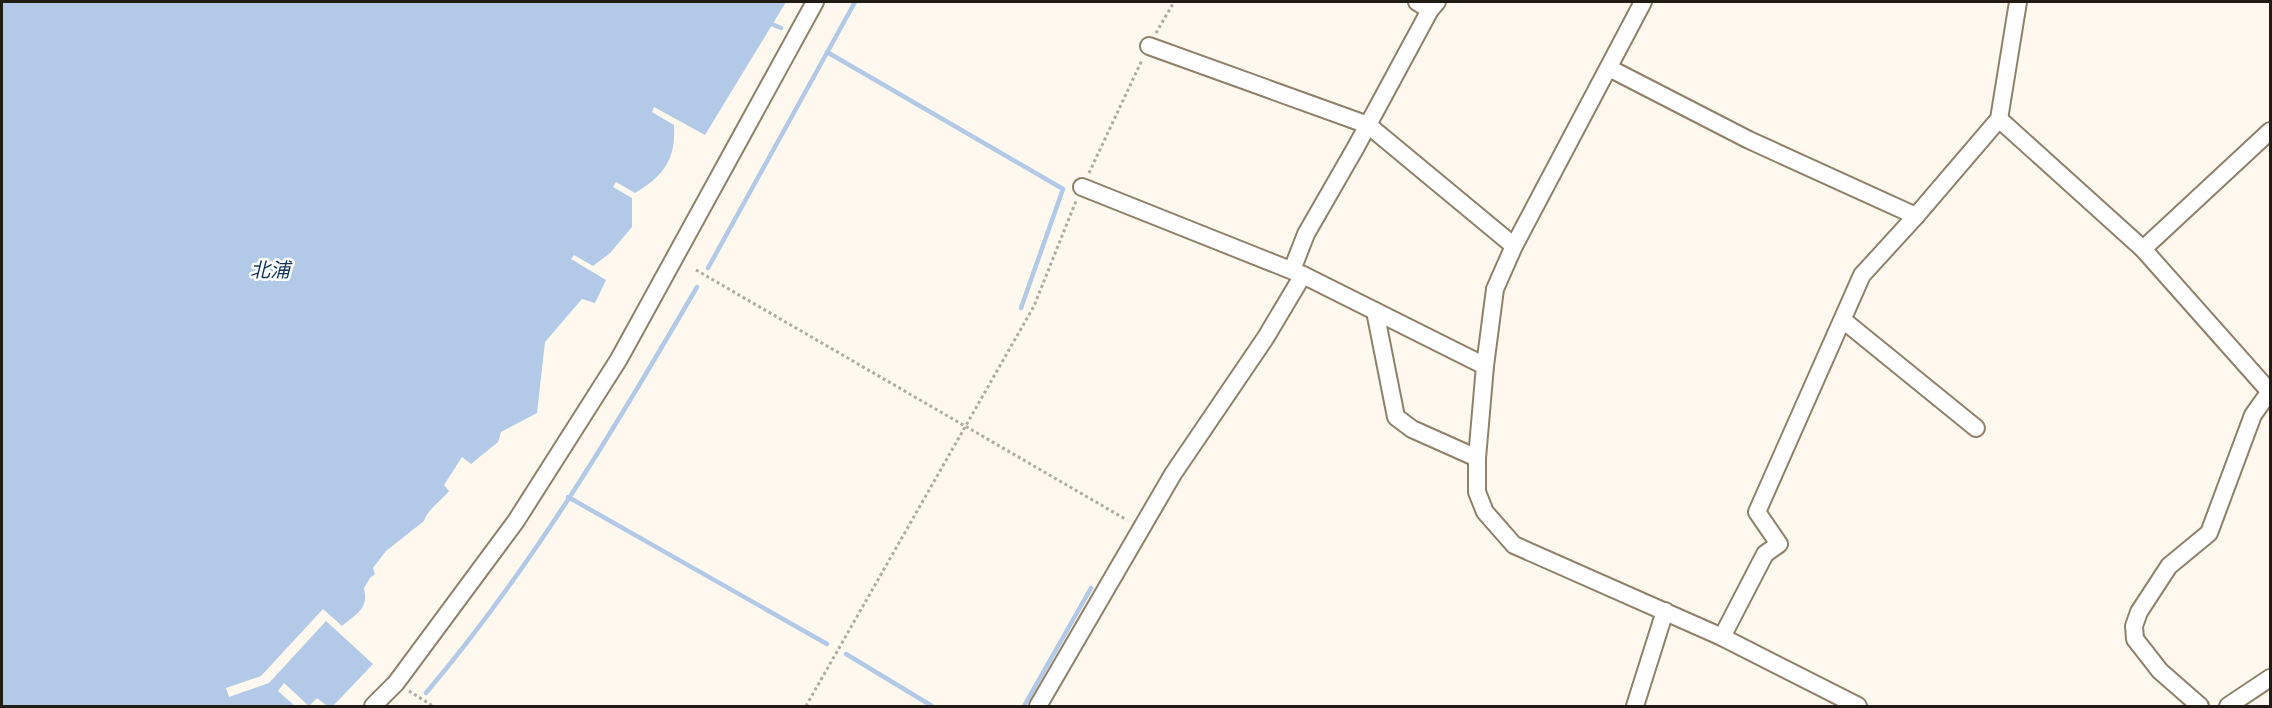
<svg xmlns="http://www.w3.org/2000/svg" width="2272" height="708" font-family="'PT Sans Narrow','Noto Sans JP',sans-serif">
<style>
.water{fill:#b2cae7}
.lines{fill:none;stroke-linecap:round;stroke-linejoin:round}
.stream{stroke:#b2cae7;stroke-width:4.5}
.minor-casing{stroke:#8f806a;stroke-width:20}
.path{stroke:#b0aaa0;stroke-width:3;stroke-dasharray:3 3;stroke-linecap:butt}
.minor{stroke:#fff;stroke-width:16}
.labels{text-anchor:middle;stroke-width:5;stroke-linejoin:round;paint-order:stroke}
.water-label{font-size:20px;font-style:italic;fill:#12345a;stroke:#fff}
</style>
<rect width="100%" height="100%" fill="#fff8ee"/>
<path class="water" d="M2 2H786L705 135 654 107 652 112 674 125C676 159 664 176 635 193L616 182 613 187 632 198V227L610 253 593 266 574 255 571 259 606 280 595 303 582 299 545 342 537 413 501 432 498 442 471 464 462 457 444 485 449 491C442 500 427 510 424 521L386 551 373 568 375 574 370 578 364 588C369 609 357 613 342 626L323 609 261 676 226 688 229 697 269 683 326 621 373 664 333 706H327L317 698 309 706 284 683 278 691 295 706H2Z"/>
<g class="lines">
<g class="stream">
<polyline points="767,22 781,28"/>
<polyline points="827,52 1063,189 1021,308"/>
<polyline points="708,268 855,2"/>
<polyline points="568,497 827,644"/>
<polyline points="846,654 932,706"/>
<path d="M426 693C531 569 615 428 697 287"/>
<polyline points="1024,706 1091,588"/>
</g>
<g class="minor-casing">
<g id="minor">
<polyline points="1417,2 1430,10"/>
<polyline points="1643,2 1514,246 1495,289 1485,366 1477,458 1477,492 1485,512 1514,545 1722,637 1858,706"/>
<polyline points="1149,46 1368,125 1514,246"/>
<polyline points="1609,68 1749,140 1916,216"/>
<polyline points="1999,119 2143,249 2270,392"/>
<polyline points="1082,187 1303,275 1485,366"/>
<polyline points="2143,249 2270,131"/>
<polyline points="1292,270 1306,234 1356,147 1430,10 1437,2"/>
<polyline points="1375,311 1396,417 1412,429 1477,458"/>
<polyline points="1843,320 1976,428"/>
<polyline points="1722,637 1765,554 1779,544 1757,512 1862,275 1916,216 1999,119 2018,2"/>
<polyline points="373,706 396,683 516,521 619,359 815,2"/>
<polyline points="1038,706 1173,474 1266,337 1303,275"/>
<polyline points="1635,706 1665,611"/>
<polyline points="2200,706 2160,671 2135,639 2134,626 2139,612 2169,566 2209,533 2253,415 2270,391"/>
<polyline points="2228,706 2270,678"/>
</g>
</g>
<g class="path">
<polyline points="1156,33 1174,2"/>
<polyline points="1089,173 1142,60"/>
<polyline points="696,270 1127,520"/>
<polyline points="409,691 433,706"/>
<polyline points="806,706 1034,306 1076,201"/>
</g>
<use href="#minor" class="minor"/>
</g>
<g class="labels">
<g class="water-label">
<text x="270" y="277">北浦</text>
</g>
</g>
<rect width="2272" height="708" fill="none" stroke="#211c13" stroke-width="6"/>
</svg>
